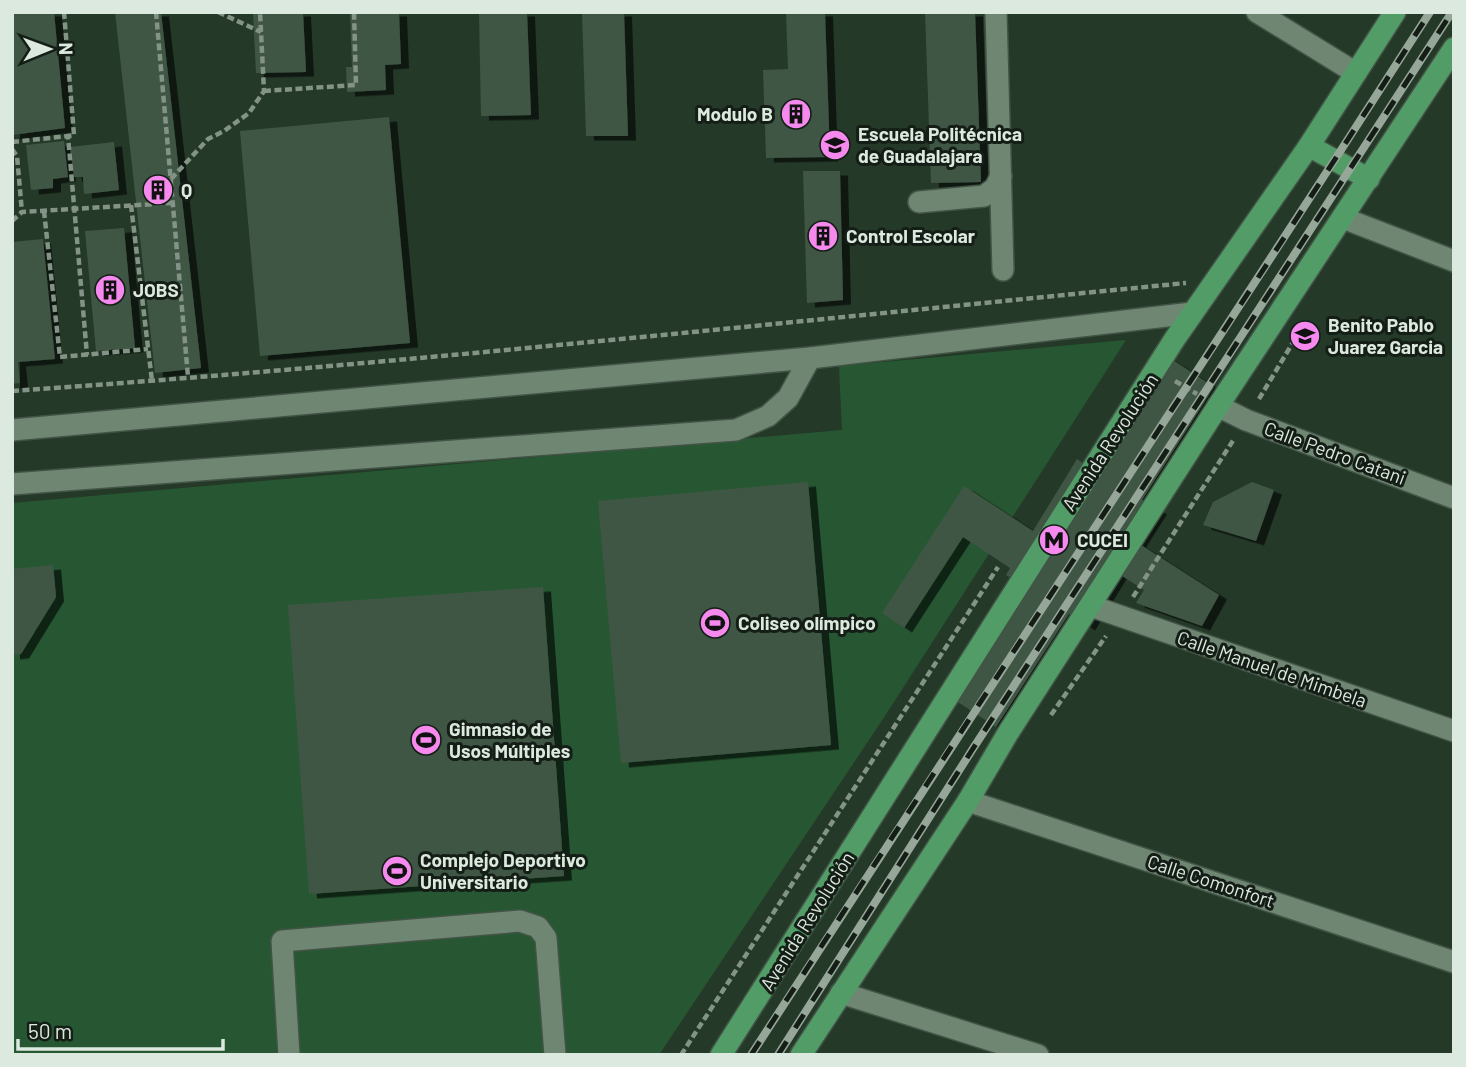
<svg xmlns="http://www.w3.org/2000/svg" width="1466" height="1067" font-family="Barlow,sans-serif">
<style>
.green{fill:#265732}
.building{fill:#405644;filter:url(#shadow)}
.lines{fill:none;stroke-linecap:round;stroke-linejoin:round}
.minor-casing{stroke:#425446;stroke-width:24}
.major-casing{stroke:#425446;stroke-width:24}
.path{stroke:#839386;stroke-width:4.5;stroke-dasharray:7 3.5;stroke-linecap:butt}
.minor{stroke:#6f8673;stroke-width:21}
.major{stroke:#529d67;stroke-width:21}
.rail-casing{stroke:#96a699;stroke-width:8}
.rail{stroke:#141e16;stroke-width:5;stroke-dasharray:16;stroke-linecap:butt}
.labels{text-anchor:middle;stroke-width:6;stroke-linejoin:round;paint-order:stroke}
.poi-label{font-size:19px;font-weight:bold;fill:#dce9de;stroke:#141e16;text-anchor:start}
.street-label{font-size:19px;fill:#dce9de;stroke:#141e16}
</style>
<defs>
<filter id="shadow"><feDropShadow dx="8" dy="4.5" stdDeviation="0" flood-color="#0009"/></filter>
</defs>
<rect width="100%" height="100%" fill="#243928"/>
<polygon class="green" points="1126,340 885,716 659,1055 12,1055 12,503 842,430 839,366"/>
<g class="building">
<polygon points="12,12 54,12 65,128 12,135"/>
<polygon points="115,12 161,12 201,368 155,373"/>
<polygon points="253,12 303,12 306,72 256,73"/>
<polygon points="350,12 399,12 401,64 385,65 386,90 347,92 346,67 352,67"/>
<polygon points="479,12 527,12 531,115 481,116"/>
<polygon points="582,12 624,12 628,136 586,136"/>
<polygon points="786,12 825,12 830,157 766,158 763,70 788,69"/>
<polygon points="925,12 975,12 981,182 931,183"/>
<polygon points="389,117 410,343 260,356 240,131"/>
<polygon points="64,141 68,177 53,179 53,188 31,190 26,145"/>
<polygon points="114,142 119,190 84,194 83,177 74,177 70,147"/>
<polygon points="803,171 840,171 843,300 807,303"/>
<polygon points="124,228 135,348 96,351 85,231"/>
<polygon points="43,239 55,359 18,362 20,383 12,384 12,242"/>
<polygon points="1162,353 1214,387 1142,500 1159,510 1138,543 1219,595 1202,626 1136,603 1144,590 1119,574 1087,626 1069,614 996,727 944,693 1016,581 1006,575 1010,568 963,537 904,628 882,613 964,486 1033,531 1077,459 1089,467"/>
<polygon points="808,482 831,745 621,763 598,501"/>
<polygon points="1252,482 1274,490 1256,541 1203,525 1213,502"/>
<polygon points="53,565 56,597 21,654 12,655 12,569"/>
<polygon points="543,587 564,876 309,894 288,605"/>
</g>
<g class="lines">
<g class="minor-casing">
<g id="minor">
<polyline points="996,12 1003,270"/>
<polyline points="1257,12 1356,73"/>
<polyline points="919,202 984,196 995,188 1001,176"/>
<polyline points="1343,218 1454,261"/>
<polyline points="1218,406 1246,420 1454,498"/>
<polyline points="12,430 810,358 1192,313"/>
<polyline points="12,484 736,430 768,416 788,398 810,358"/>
<polyline points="1091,606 1454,731"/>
<polyline points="968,801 1454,962"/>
<polyline points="841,993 1038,1055"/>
<polyline points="289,1055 282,941 520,921 538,927 546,938 555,1055"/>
</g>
</g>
<g class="major-casing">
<g id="major">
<polyline points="1309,146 1369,179"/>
<polyline points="721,1055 1174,340 1309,146 1395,12"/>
<polyline points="801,1055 968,801 1008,733 1218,406 1454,48"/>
</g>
</g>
<g class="path">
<polyline points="64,12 74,135 68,136 87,355"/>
<polyline points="156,12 188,377"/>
<polyline points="218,12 261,32"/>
<polyline points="264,91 356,85 354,12"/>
<polyline points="12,142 68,136"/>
<polyline points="12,149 17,156 22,212"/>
<polyline points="171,179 208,139 224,131 249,113 264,91 260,12"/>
<polyline points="131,205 152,381"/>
<polyline points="44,211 60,357 148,349"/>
<polyline points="12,221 22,212 172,203"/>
<polyline points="1175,381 1197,394"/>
<path d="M12 391C404 364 795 321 1186 283"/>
<polyline points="1259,399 1301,329"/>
<polyline points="1133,597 1234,439"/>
<polyline points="1051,715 1106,636"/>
<polyline points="681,1055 998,567"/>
</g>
<use href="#minor" class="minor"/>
<use href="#major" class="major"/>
<g class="rail-casing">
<g id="rail">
<path d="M751 1055C976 706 1206 361 1430 12"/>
<polyline points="778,1055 974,747 1452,12"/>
</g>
</g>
<use href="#rail" class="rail"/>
</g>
<defs>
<g id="building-disc" transform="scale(1.575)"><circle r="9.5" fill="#f689ee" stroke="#141e16"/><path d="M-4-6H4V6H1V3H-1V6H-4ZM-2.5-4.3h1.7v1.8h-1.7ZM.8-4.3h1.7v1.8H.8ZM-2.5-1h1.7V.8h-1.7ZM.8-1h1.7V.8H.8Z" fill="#111"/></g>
<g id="university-disc" transform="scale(1.575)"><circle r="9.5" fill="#f689ee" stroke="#141e16"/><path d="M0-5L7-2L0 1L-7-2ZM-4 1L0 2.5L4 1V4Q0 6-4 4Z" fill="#111"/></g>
<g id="school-disc" transform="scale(1.575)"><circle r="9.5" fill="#f689ee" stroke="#141e16"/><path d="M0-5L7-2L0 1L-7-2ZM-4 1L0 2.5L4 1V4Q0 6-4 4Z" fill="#111"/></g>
<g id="metro-disc" transform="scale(1.575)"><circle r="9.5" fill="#f689ee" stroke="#141e16"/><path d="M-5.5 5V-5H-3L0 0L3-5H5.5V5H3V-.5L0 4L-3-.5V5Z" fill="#111"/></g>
<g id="stadium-disc" transform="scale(1.575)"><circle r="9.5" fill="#f689ee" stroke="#141e16"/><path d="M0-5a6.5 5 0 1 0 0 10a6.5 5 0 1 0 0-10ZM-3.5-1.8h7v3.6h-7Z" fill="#111"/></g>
</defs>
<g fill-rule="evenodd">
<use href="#building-disc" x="796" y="114"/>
<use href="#university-disc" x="835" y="145"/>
<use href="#building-disc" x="158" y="190"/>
<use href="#building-disc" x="823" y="236"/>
<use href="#building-disc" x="110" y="290"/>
<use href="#school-disc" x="1305" y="336"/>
<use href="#metro-disc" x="1054" y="540"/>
<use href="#stadium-disc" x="715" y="623"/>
<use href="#stadium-disc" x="426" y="740"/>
<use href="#stadium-disc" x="397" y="871"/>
</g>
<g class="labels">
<g class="poi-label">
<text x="773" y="121" text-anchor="end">Modulo B</text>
<text x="858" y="141">Escuela Politécnica<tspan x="858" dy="22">de Guadalajara</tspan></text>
<text x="181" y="197">Q</text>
<text x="846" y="243">Control Escolar</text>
<text x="133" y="297">JOBS</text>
<text x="1328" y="332">Benito Pablo<tspan x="1328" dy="22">Juarez Garcia</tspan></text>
<text x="1077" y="547">CUCEI</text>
<text x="738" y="630">Coliseo olímpico</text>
<text x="449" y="736">Gimnasio de<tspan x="449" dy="22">Usos Múltiples</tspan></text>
<text x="420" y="867">Complejo Deportivo<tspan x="420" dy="22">Universitario</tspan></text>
</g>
<g class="street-label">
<text transform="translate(1110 442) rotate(-57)" y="7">Avenida Revolución</text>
<text transform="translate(1335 453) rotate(20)" y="7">Calle Pedro Catani</text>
<text transform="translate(1272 669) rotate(19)" y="7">Calle Manuel de Mimbela</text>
<text transform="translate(1211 881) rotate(18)" y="7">Calle Comonfort</text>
<text transform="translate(807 921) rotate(-58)" y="7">Avenida Revolución</text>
</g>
</g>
<rect width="1466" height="1067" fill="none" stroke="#dce9de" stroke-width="28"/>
<g transform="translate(49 49) rotate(89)" stroke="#141e16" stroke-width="5" paint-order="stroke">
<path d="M0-5L12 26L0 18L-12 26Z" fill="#dce9de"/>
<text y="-10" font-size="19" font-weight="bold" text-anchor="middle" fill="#dce9de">N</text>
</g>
<path d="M18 1039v10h205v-10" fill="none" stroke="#dce9de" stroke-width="3.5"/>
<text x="28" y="1039" font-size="21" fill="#dce9de" stroke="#141e16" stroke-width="5" paint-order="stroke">50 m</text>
</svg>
